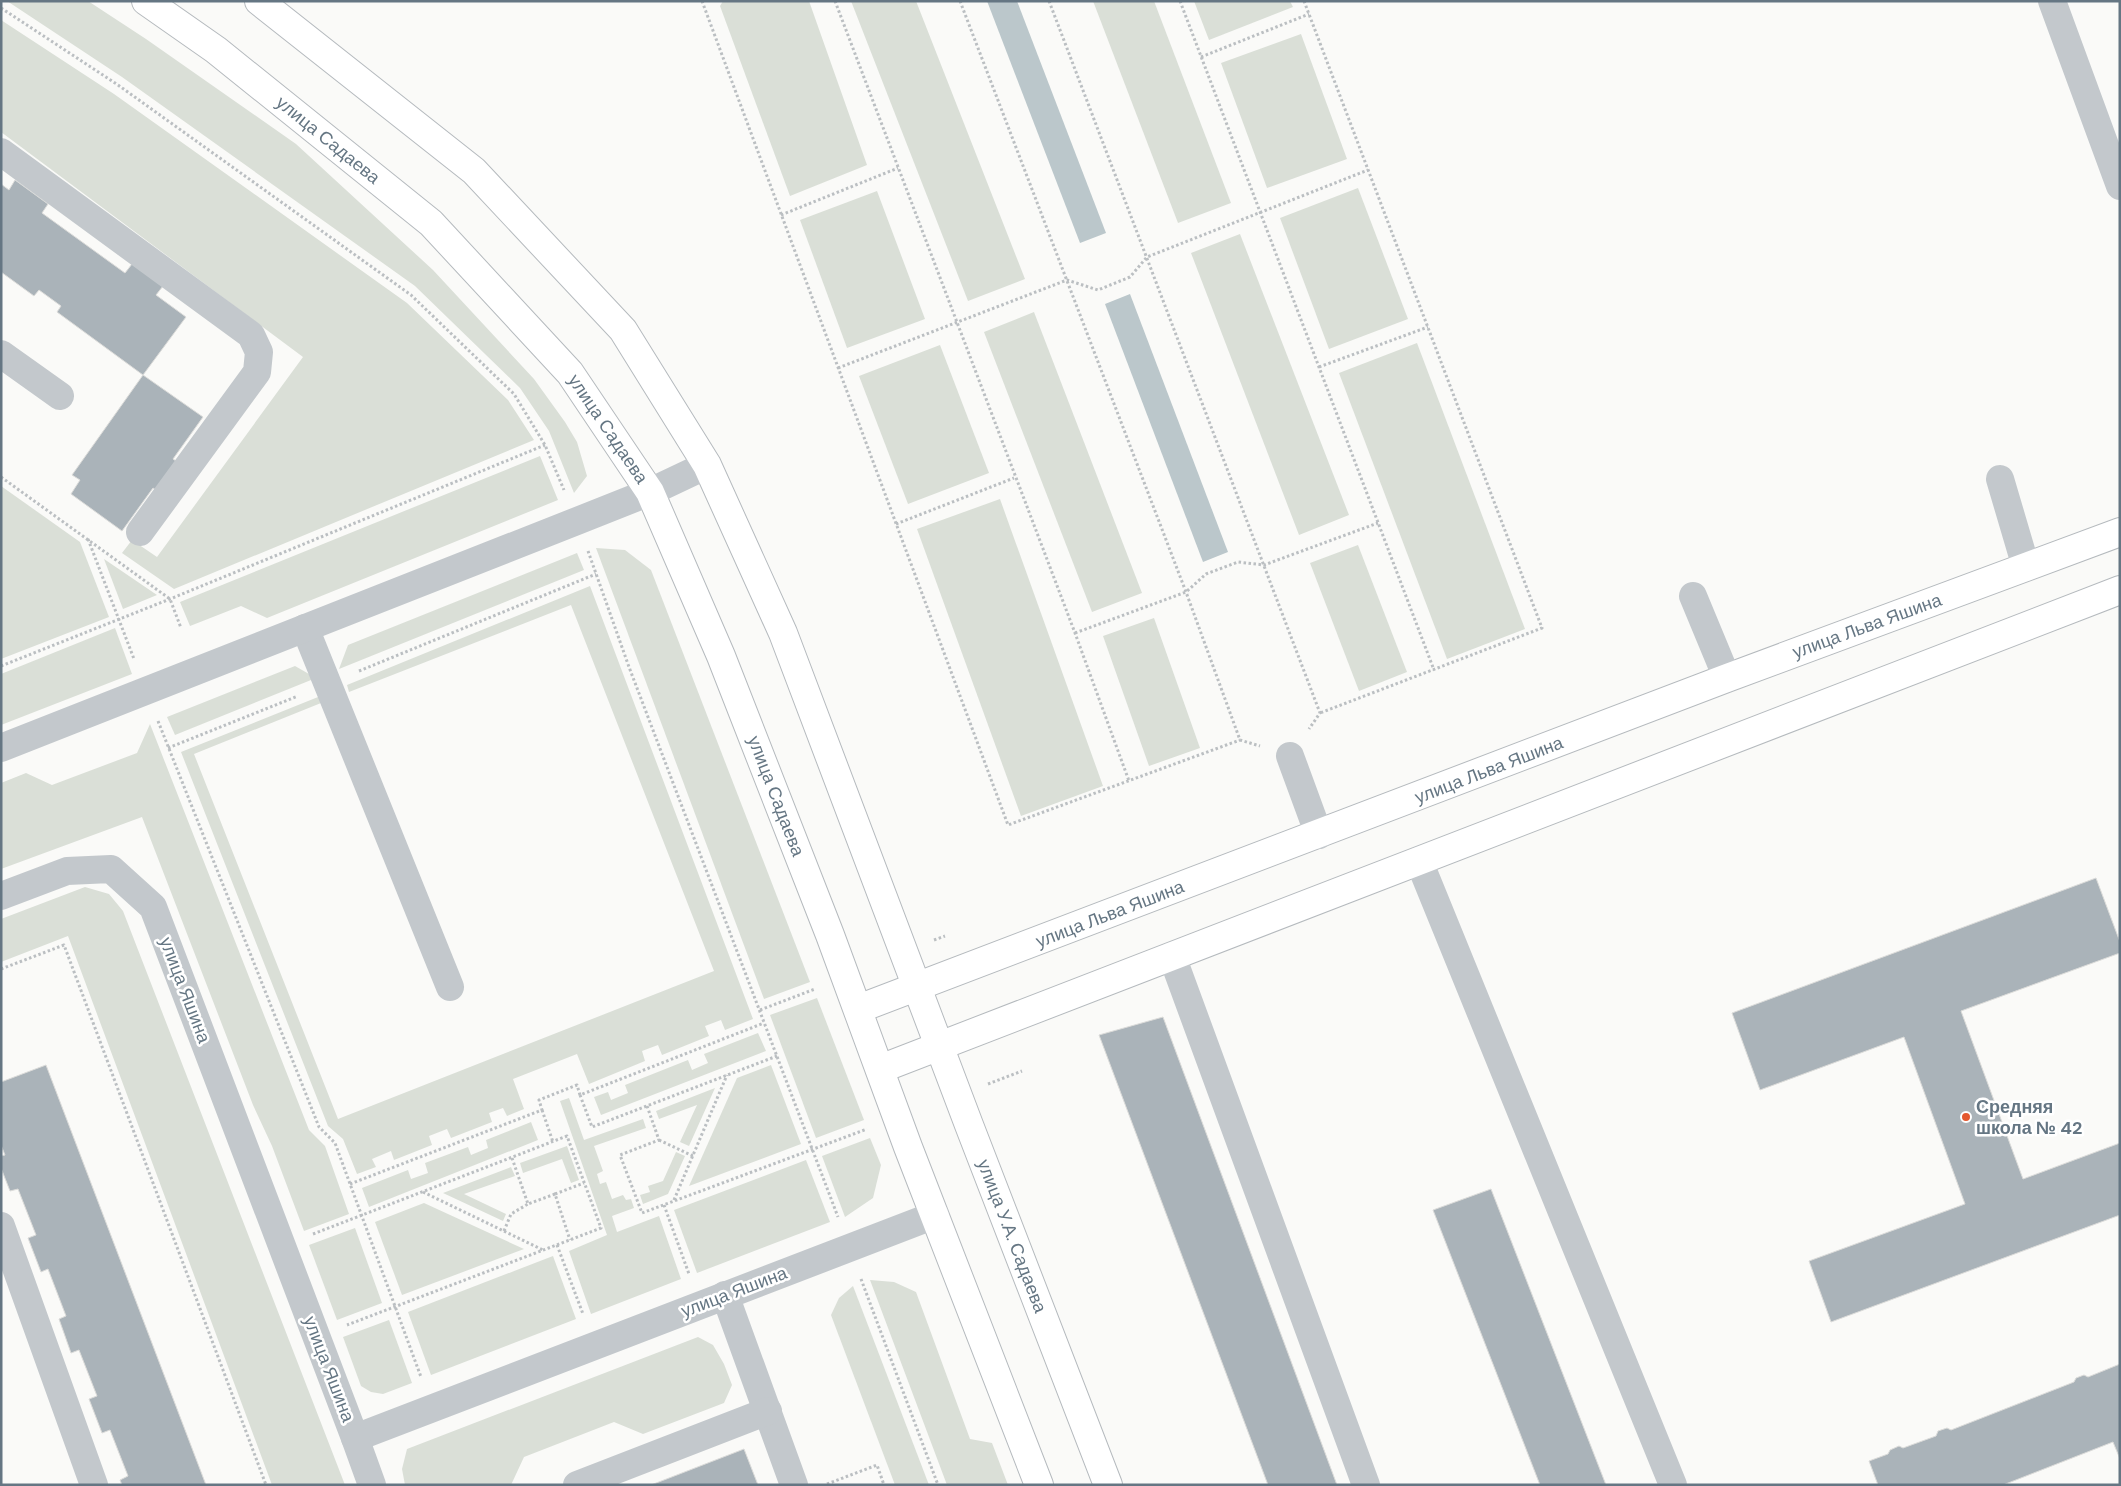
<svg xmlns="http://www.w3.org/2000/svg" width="2121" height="1486" font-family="'DM Sans',sans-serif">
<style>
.green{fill:#dadfd7}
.water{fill:#bbc7cb}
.building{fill:#aab3b9;stroke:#dcdcda}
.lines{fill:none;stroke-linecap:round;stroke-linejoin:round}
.major-casing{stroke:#b5babe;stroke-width:30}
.path{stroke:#bbbfc2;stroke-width:3;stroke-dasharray:2.5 2.5;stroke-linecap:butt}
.minor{stroke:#c3c8cc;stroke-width:28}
.major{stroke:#fff;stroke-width:28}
.poi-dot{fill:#e4572e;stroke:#fff;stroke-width:2}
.labels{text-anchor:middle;stroke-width:5;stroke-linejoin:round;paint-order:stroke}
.street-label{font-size:18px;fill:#657683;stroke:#fff}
.poi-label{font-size:18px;font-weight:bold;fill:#657683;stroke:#fff;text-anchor:start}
</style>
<rect width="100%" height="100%" fill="#fafaf8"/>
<g class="green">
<polygon points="7,1 88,1 146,39 296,144 433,270 534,379 565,422 577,442 587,476 574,493 549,431 520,388 415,286 122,77"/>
<polygon points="723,1 809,1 867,165 790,196 720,6"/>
<polygon points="851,1 916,1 1025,279 968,301"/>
<polygon points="1093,1 1154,1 1231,203 1178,223"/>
<polygon points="1194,1 1290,1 1293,7 1209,40"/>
<polygon points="1,20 114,94 407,303 508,400 534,440 174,589 122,553 132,540 157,557 303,357 1,132"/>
<polygon points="1301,34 1347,159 1267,188 1221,63"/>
<polygon points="1358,188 1408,319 1329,349 1280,218"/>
<polygon points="877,191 925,319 847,348 800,220"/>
<polygon points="1240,234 1349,515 1299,535 1191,253"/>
<polygon points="1034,312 1142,593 1092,612 984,332"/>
<polygon points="1417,343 1525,629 1447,659 1339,373"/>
<polygon points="940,345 989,473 908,504 859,376"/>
<polygon points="540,456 558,500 267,618 241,606 190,626 180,602"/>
<polygon points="1,486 80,542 109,617 1,659"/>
<polygon points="1000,499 1103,786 1021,816 917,529"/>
<polygon points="1358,545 1407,672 1359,691 1310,563"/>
<polygon points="596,548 625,550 651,570 810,982 764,999"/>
<polygon points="577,553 584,570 339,669 348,645"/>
<polygon points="104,559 157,595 123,609"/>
<polygon points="590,586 753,1019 725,1030 721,1020 705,1026 709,1036 662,1055 658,1045 642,1051 645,1061 589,1084 577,1054 513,1079 524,1109 507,1116 503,1108 489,1113 492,1122 451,1138 447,1129 429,1136 432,1145 394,1160 391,1151 372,1159 376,1167 357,1174 343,1139 328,1126 181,752 323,695 326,701 194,754 338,1119 714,971 571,605 349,692 347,685"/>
<polygon points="1154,618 1200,748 1149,766 1103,636"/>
<polygon points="115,628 132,674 1,725 1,674"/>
<polygon points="295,666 316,678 175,735 167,717"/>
<polygon points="150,724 309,1130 325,1146 349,1214 304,1231 272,1146 253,1105 142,817 1,869 1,783 26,773 52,785 137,753"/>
<polygon points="85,887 109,894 123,911 345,1485 272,1485 68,936 1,962 1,919"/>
<polygon points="817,998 864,1120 816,1138 770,1015"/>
<polygon points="758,1033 766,1051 601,1115 594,1097 608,1092 611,1100 628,1093 625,1085 688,1060 692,1070 708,1063 704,1054"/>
<polygon points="771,1065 801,1144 689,1186 737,1078"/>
<polygon points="715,1088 689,1146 680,1142 697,1105 659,1119 656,1111"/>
<polygon points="569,1098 584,1140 643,1119 646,1128 594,1146 603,1171 597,1174 600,1184 606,1182 612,1199 623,1195 626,1200 631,1199 634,1208 612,1216 617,1232 659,1216 681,1279 591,1314 569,1251 607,1235 560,1101"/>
<polygon points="531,1122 538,1140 369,1207 362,1188 408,1170 411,1179 428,1173 425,1163 468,1147 471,1155 488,1148 486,1140"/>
<polygon points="870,1138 881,1165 873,1198 845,1217 822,1156"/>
<polygon points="567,1146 579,1180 571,1183 562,1159 523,1173 520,1163"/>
<polygon points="676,1152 685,1156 668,1194 643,1204 640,1195 650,1192 648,1186 663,1181"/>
<polygon points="806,1160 830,1222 697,1273 674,1210"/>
<polygon points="511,1167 515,1176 464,1194 506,1214 503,1221 443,1193"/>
<polygon points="424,1203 524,1249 402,1295 375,1222"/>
<polygon points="355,1228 382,1303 337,1320 309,1245"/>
<polygon points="553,1256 576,1319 431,1375 408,1312"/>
<polygon points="870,1280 894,1282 916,1292 970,1439 992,1443 1008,1485 947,1485"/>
<polygon points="853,1286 929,1485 895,1485 831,1315 839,1298"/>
<polygon points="389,1320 412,1383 383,1394 371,1392 361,1386 343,1337"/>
<polygon points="698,1337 713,1345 724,1364 732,1385 724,1403 643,1434 614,1422 524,1457 511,1485 405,1485 402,1469 407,1449"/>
</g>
<g class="water">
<polygon points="987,1 1017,1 1106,233 1080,243"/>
<polygon points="1130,294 1228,552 1203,562 1105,304"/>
</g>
<g class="building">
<polygon points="15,180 48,204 42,213 125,273 132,264 163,286 156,295 186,317 143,375 57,312 61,306 39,290 34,296 1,272 1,184 9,190"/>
<polygon points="143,375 203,417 173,459 182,465 162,494 153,488 122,531 71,494 80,480 72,475"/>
<polygon points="2096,878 2120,942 2120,953 1961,1011 2023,1179 2120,1143 2120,1215 1831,1322 1809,1261 1965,1204 1904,1037 1760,1090 1732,1013"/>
<polygon points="1163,1017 1337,1485 1268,1485 1099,1035"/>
<polygon points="46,1065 206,1485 122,1485 120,1480 128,1476 110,1430 102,1433 89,1399 97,1396 79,1350 71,1353 59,1319 66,1316 48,1269 41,1272 28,1238 36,1235 18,1189 10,1191 1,1168 1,1156 5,1155 1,1145 1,1082"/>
<polygon points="1491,1189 1606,1485 1540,1485 1433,1210"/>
<polygon points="2120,1364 2120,1459 2113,1442 2003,1485 1878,1485 1869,1461 1888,1454 1890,1450 1899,1446 1903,1448 1936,1436 1938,1431 1947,1428 1951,1430 2074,1382 2076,1378 2084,1375 2088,1377"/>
<polygon points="744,1449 758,1485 651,1485"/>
</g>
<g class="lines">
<g class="major-casing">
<g id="major">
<polyline points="146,1 216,50 431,223 570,373 650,492 721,656 830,935 908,1147 1039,1485"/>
<polyline points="259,1 474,171 623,330 707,465 783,633 969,1125 1108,1485"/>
<polyline points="858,1009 1727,678 2120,532"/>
<polyline points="880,1069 2120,590"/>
</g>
</g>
<g class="path">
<polyline points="702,1 1008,825 1240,740"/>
<polyline points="835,1 1075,633 1129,781"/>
<polyline points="960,1 1186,592 1240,740 1260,746"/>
<polyline points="1049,1 1320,713 1309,729"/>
<polyline points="1180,1 1434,670"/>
<polyline points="1304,1 1542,628 1320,713"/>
<polyline points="1,8 118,85 411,295 514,394 545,445 564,490"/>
<polyline points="1201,57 1309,14"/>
<polyline points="781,215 898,168"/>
<polyline points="1319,367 1428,327"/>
<polyline points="838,368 1067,280 1098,290 1130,277 1147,257 1368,170"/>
<polyline points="1,477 170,599 181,628"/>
<polyline points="896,524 1014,478"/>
<polyline points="88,539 134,659"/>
<polyline points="588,551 629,667 838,1217"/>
<polyline points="1075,633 1186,592 1206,574 1238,562 1264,565 1378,523"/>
<polyline points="1,666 170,599 545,445"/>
<polyline points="359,671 596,574"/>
<polyline points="158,721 319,1127 335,1143 421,1377"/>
<polyline points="168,748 298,696"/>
<polyline points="934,940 945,936"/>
<polyline points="1,969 64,945 266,1485"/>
<polyline points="760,1010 815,989"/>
<polyline points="988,1084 1022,1071"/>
<polyline points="580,1095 592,1127 777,1056"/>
<polyline points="647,1106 659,1140 620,1155 642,1213 867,1129"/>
<polyline points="542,1110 553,1142"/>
<polyline points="659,1140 693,1156"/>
<polyline points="512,1158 528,1204 555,1194 570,1240"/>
<polyline points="350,1184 542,1110 539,1100 577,1085 580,1095 764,1023"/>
<polyline points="423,1192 543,1250"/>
<polyline points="555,1194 584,1183"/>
<polyline points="674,1200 727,1075"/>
<polyline points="664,1205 689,1274"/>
<polyline points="504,1231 511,1214 528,1204"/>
<polyline points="313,1234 567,1136 601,1228 347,1325"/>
<polyline points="557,1245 583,1314"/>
<polyline points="861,1279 938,1485"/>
<polyline points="827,1484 877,1465 884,1485"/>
</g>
<g class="minor">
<polyline points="2052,1 2120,186"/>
<polyline points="1,152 251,335 259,352 257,372 140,532"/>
<polyline points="1,354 60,396"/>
<polyline points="2000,479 2026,567"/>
<polyline points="1693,596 1727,678"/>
<polyline points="305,628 450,987"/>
<polyline points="1,748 577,521 650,492 707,465"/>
<polyline points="1290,756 1319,835"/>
<polyline points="1419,861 1673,1485"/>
<polyline points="1,896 67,871 111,869 153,907 355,1438 935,1215"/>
<polyline points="1172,956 1366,1485"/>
<polyline points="1,1226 94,1485"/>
<polyline points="725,1295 794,1485"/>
<polyline points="355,1438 372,1485"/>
<polyline points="577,1485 768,1411"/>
</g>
<use href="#major" class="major"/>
</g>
<circle class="poi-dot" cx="1966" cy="1117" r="5"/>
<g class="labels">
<g class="street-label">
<text transform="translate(328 140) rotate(39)" y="6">улица Садаева</text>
<text transform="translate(608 429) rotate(56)" y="6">улица Садаева</text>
<text transform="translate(1867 626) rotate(-20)" y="6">улица Льва Яшина</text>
<text transform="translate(1489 770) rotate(-21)" y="6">улица Льва Яшина</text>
<text transform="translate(776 796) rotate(69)" y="6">улица Садаева</text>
<text transform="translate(1110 914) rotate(-21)" y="6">улица Льва Яшина</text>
<text transform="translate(185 990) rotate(69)" y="6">улица Яшина</text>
<text transform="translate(1012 1236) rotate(69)" y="6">улица У.А. Садаева</text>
<text transform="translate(734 1292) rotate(-21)" y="6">улица Яшина</text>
<text transform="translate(329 1369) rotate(69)" y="6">улица Яшина</text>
</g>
<g class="poi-label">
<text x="1976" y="1113">Средняя<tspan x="1976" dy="21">школа № 42</tspan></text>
</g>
</g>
<rect width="2121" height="1486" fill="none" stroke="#657683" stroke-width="5"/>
</svg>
